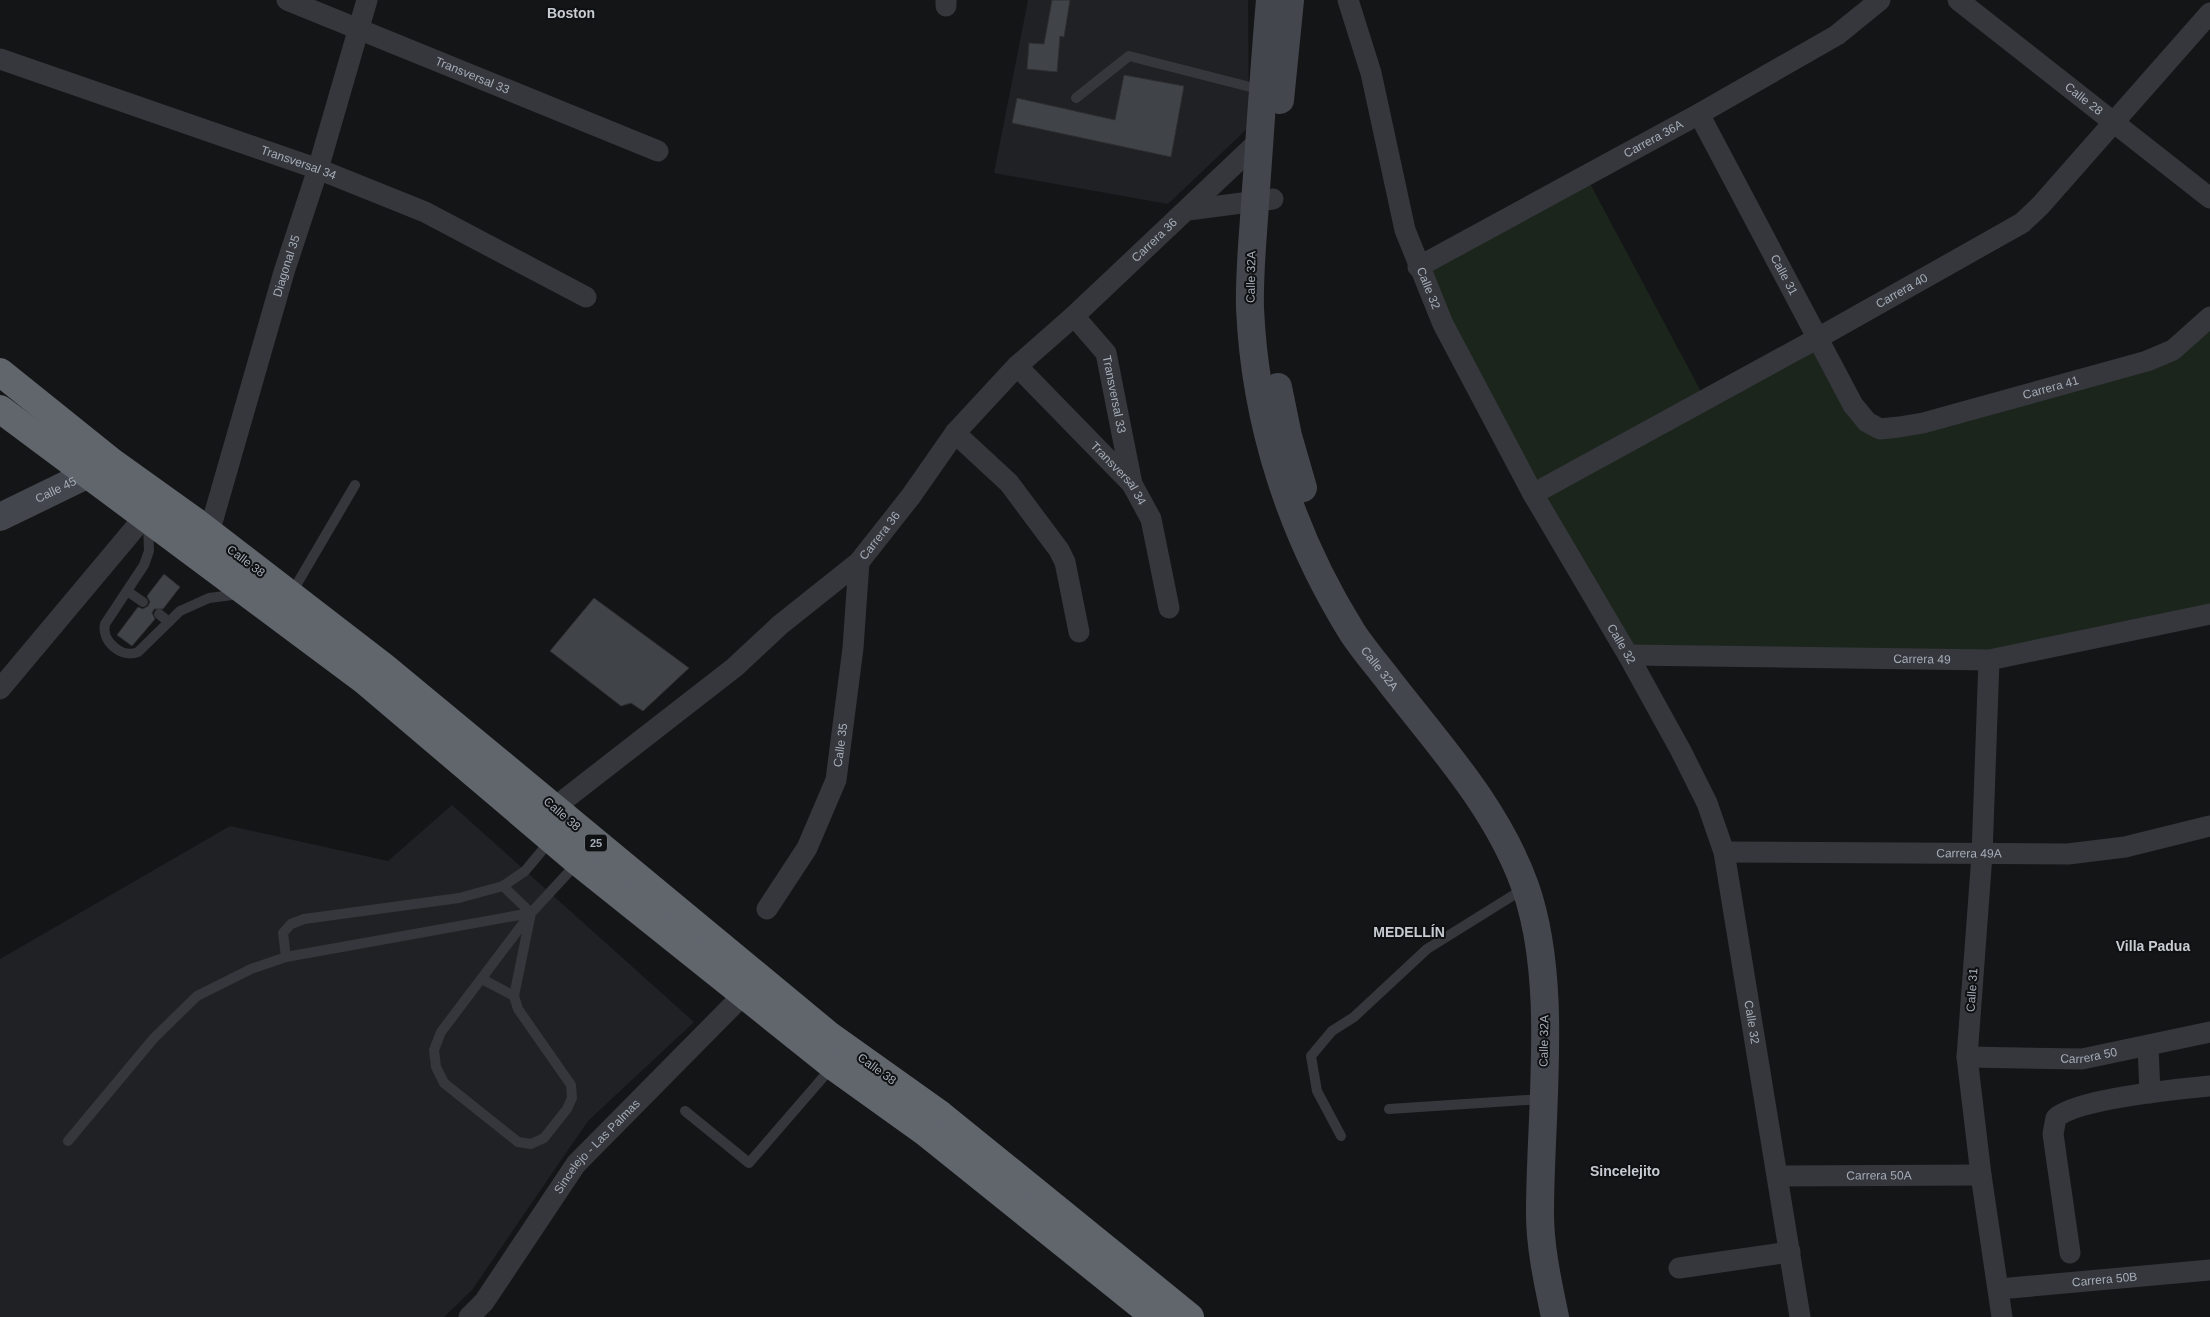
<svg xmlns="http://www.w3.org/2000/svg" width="2210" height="1317" font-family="Helvetica,sans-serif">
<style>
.built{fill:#202124}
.green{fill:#1c251c}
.building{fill:#404347;stroke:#2e2f33}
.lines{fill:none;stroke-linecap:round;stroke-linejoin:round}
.lane{stroke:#35373c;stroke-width:10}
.street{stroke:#35373c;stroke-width:21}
.secondary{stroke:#43464c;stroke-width:28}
.highway{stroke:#61666d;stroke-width:28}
.labels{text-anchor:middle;stroke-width:4;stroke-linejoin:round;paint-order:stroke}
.shield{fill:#0f1012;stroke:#787e86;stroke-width:1}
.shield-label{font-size:11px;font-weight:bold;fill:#a5adb8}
.street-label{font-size:12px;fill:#a5adb8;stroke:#0f1012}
.neighbourhood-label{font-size:14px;font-weight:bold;fill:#c7ccd3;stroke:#0f1012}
</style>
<rect width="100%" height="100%" fill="#141517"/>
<g class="built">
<polygon points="1028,0 1248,0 1249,127 1168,204 994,173"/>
<polygon points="452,805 694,1022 588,1121 472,1290 444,1317 0,1317 0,959 230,826 388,861"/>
</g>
<polygon class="green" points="1586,176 1705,399 1818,338 1880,429 2147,361 2210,317 2210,614 1989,660 1628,655 1418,267"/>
<g class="building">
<polygon points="1052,0 1070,0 1064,37 1060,36 1057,72 1027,69 1029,43 1044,44"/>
<polygon points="1124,75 1184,86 1171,157 1012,123 1017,98 1115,120"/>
<polygon points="164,574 180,587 163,609 154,609 152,613 155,619 132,646 117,635 138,607 143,609 148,606 150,602 147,596"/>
<polygon points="594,598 689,668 643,711 631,703 621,706 550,651"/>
</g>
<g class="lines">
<g class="lane">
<polyline points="1076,98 1129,56 1262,90"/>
<path d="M148 524 149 551 144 565 105 624C101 641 122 659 138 652L180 611 209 598 240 594"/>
<polyline points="127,591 143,602"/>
<polyline points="291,594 355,485"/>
<polyline points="159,614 169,622"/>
<polyline points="503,886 531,913"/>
<polyline points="531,913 514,996 518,1009 571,1085 572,1098 567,1109 544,1138 531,1144 518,1142 444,1083 436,1067 434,1050 441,1032 531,913 578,862"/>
<polyline points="286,957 283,933 291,924 304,919 459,898 503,886 525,871 550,841"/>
<polyline points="482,979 514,996"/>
<polyline points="1389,1109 1542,1099"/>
<polyline points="685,1111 749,1163 832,1067"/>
<polyline points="1341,1136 1317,1091 1311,1056 1332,1031 1354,1017 1427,949 1525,888"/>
<polyline points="68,1141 154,1038 197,996 251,969 286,957 531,913"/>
</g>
<g class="street">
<path id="s1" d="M287 0 658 151"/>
<path id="s2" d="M1348 0 1371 73 1405 230 1443 324 1533 494 1628 655 1681 751 1707 803 1724 852 1800 1317"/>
<path id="s3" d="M1958 0 2210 198"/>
<polyline points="946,6 946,0"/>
<path id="s4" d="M0 59 318 169 425 212 586 297"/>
<path id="s5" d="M1699 114 1853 405 1867 422 1880 429 1899 427 1923 423 2147 361 2173 350 2210 317"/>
<polyline points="1188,210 1273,199"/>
<path id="s6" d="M1418 267 1699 114 1837 35 1880 0"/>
<path id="s7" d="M1074 316 1106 353 1132 484"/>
<path id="s8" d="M1017 366 1132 484 1151 519 1169 608"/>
<polyline points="955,433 1009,483 1059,550 1065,562 1079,632"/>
<path id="s9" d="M1533 494 1818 338 2022 223 2040 206 2210 13"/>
<path id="s10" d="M209 533 284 272 318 169 367 0"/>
<path id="s11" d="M1628 655 1989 660 2210 614"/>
<polyline points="1989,660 1982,855 1967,1057 1981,1175 2002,1317"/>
<polyline points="0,689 145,516"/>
<path id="s12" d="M545 818 555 807 735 667 780 625 859 562 911 496 955 433 1017 366 1074 316 1258 142"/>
<path id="s13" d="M1724 852 2068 854 2125 847 2210 826"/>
<path id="s14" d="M767 909 807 848 836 780 853 648 859 562"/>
<polyline points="2148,1047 2150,1093"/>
<path id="s15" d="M1967 1057 2082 1059 2210 1032"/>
<path id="s16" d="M1778 1176 1981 1175"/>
<path d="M2070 1253 2053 1134 2056 1118C2076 1099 2178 1089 2210 1086"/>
<polyline points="1679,1268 1790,1252"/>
<path id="s17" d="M1999 1289 2210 1270"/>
<path id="s18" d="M469 1317 484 1302 576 1164 744 994"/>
</g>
<g class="secondary">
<path id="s19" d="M1270 0C1264 68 1260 135 1255 203 1253 238 1249 273 1250 308 1255 423 1291 534 1352 632 1363 649 1377 665 1390 682 1440 746 1497 808 1525 886 1559 982 1540 1111 1540 1213 1540 1248 1548 1283 1555 1317"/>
<polyline points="1280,100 1290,0"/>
<polyline points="1278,387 1288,436 1303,488"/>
<path id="s20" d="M0 517 107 465"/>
</g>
<g class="highway">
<polyline points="0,372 112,462 196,522 383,666 830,1036 941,1115 1190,1317"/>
<polyline points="0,409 365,681 578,862 833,1066 925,1132 1155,1317"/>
</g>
</g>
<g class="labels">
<rect class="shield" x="585" y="834.5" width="22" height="17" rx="4"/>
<g class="shield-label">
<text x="596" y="847">25</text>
</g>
<g class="street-label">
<text dy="4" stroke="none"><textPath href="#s1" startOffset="200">Transversal 33</textPath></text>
<text dy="4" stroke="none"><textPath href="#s3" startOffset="160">Calle 28</textPath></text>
<text dy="4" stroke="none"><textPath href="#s6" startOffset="268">Carrera 36A</textPath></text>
<text dy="4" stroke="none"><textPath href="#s4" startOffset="316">Transversal 34</textPath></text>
<text dy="4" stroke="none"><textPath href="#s12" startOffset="844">Carrera 36</textPath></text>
<text dy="4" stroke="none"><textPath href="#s10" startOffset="278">Diagonal 35</textPath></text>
<text dy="4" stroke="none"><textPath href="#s5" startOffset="182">Calle 31</textPath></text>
<text transform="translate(1251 277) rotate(-89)" y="4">Calle 32A</text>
<text dy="4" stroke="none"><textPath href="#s2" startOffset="300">Calle 32</textPath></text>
<text dy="4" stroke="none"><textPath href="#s9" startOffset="421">Carrera 40</textPath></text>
<text dy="4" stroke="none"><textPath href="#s5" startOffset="542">Carrera 41</textPath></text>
<text dy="4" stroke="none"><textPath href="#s7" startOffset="91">Transversal 33</textPath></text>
<text dy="4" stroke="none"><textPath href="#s8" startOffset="148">Transversal 34</textPath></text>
<text dy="4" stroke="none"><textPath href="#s20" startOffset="62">Calle 45</textPath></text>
<text dy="4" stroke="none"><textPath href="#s12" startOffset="439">Carrera 36</textPath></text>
<text transform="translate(246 561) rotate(37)" y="4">Calle 38</text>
<text dy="4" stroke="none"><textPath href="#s2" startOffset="705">Calle 32</textPath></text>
<text dy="4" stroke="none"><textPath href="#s11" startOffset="294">Carrera 49</textPath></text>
<text dy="4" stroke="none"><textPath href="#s19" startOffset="698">Calle 32A</textPath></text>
<text dy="4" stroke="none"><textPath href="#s14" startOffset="182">Calle 35</textPath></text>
<text transform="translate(562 814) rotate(41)" y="4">Calle 38</text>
<text dy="4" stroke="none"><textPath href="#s13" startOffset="245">Carrera 49A</textPath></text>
<text transform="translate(1972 990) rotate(-86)" y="4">Calle 31</text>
<text dy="4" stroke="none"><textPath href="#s2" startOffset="1110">Calle 32</textPath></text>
<text transform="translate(1544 1041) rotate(-89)" y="4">Calle 32A</text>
<text dy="4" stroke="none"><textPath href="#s15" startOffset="122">Carrera 50</textPath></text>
<text transform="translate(877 1069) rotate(36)" y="4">Calle 38</text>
<text dy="4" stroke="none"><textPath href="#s18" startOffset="214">Sincelejo - Las Palmas</textPath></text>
<text dy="4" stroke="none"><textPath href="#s16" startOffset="101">Carrera 50A</textPath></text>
<text dy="4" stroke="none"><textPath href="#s17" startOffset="106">Carrera 50B</textPath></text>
</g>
<g class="neighbourhood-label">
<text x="571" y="18">Boston</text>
<text x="1409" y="937">MEDELLÍN</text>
<text x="2153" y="951">Villa Padua</text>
<text x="1625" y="1176">Sincelejito</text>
</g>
</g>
</svg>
